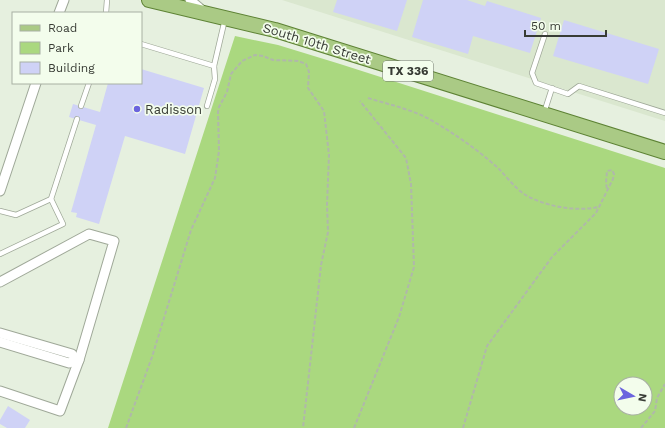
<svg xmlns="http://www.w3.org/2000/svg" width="665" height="428" font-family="'Work Sans',sans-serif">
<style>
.built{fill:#dae7cf}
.green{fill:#aad87f;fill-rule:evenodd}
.building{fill:#cfd2f6}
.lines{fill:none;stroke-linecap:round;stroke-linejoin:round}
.service-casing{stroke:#9fa898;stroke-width:6}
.minor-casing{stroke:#9fa898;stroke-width:11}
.primary-casing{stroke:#5d8234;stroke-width:16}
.path{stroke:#b0b8aa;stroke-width:2;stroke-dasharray:4 2;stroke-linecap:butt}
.service{stroke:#fff;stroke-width:4.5}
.minor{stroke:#fff;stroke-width:9}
.primary{stroke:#aaca85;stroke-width:14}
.poi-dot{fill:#6b64de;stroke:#f3fdec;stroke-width:1.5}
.labels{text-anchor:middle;stroke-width:3.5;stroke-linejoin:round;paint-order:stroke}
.shield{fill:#f3fdec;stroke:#70766c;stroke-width:1}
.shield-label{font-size:12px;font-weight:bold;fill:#383c35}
.street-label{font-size:13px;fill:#383c35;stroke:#f3fdec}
.poi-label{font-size:13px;fill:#383c35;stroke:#f3fdec;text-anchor:start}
</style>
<rect width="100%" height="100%" fill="#e6f0df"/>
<polygon class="built" points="282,0 665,0 665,121"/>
<path class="green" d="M235 36 278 45 340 64 665 168V428H108ZM621 384H645V408H621Z"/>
<g class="building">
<polygon points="337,0 407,0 397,31 333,12"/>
<polygon points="423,0 467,0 485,6 487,1 541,18 530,53 473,36 468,54 412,37"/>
<polygon points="564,20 659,49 648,84 553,56"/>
<polygon points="141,69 204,88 185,154 125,136 99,224 76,217 77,213 71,212 96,125 69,117 73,104 100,112 108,83 141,83"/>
<polygon points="8,406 30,420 25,428 7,428 0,424 0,420"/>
</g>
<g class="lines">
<g class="service-casing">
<g id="service">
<polyline points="106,13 107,0"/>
<polyline points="545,34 532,73 536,83 568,94 579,86 665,113"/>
<polyline points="141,44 214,66 225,19"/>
<polyline points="81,106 89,83"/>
<polyline points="207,106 215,79 214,66"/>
<polyline points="544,113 552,88"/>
<polyline points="0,211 16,215 51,199"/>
<polyline points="0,254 63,224 51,199 77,119"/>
</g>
</g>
<g class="minor-casing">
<g id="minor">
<polyline points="190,0 203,11"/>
<polyline points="59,13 64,0"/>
<polyline points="0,191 36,83"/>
<polyline points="0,282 89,234 114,241 79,360 76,360 69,363 0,342"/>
<polyline points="0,333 72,354 76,360"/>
<polyline points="0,391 60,411 79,360"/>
</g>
</g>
<g class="primary-casing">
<polyline id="primary" points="149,0 275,30 665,152"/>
</g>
<g class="path">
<path d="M368 98C390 105 416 110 436 123 458 136 479 151 498 168 506 176 514 187 524 194 543 206 576 212 598 207"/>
<polyline points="126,428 152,357 191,230 215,178 219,151 218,112 219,107 227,92 231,74 242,61 255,55 263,56 273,60 298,61 306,64 309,72 308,88 324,111 329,155 327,205 328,232 321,265 303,428"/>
<polyline points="354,428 399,317 414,267 411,184 406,158 360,101"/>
<polyline points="463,428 487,346 552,257 596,213 613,179 614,174 612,170 607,171 606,183 607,189"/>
<polyline points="641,428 655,411 657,398 665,384"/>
</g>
<use href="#service" class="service"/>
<use href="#minor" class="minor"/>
<use href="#primary" class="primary"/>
</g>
<circle class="poi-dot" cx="137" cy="109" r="4"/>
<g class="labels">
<rect class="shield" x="383" y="61" width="50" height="20" rx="3"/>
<g class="shield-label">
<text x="408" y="75">TX 336</text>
</g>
<g class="street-label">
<text transform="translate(317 43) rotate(17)" y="5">South 10th Street</text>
</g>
<g class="poi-label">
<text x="145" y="114">Radisson</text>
</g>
</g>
<rect x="12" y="12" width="130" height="72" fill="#f3fdec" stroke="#a8b0a3"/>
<rect x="20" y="25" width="20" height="6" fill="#aaca85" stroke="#a8b0a3"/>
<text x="48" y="32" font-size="12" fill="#383c35">Road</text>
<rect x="20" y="42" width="20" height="12" fill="#aad87f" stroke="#a8b0a3"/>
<text x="48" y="52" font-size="12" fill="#383c35">Park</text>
<rect x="20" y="62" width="20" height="12" fill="#cfd2f6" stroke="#a8b0a3"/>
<text x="48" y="72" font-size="12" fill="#383c35">Building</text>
<g transform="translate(633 396) rotate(99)"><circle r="19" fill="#f3fdec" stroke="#a8b0a3"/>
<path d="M0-3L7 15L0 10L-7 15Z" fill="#6b64de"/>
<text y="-6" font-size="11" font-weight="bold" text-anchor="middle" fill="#383c35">N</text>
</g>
<path d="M525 30v6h81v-6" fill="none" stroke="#383c35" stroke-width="2"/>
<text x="531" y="30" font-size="12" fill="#383c35" stroke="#f3fdec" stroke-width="3" paint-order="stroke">50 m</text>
</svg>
